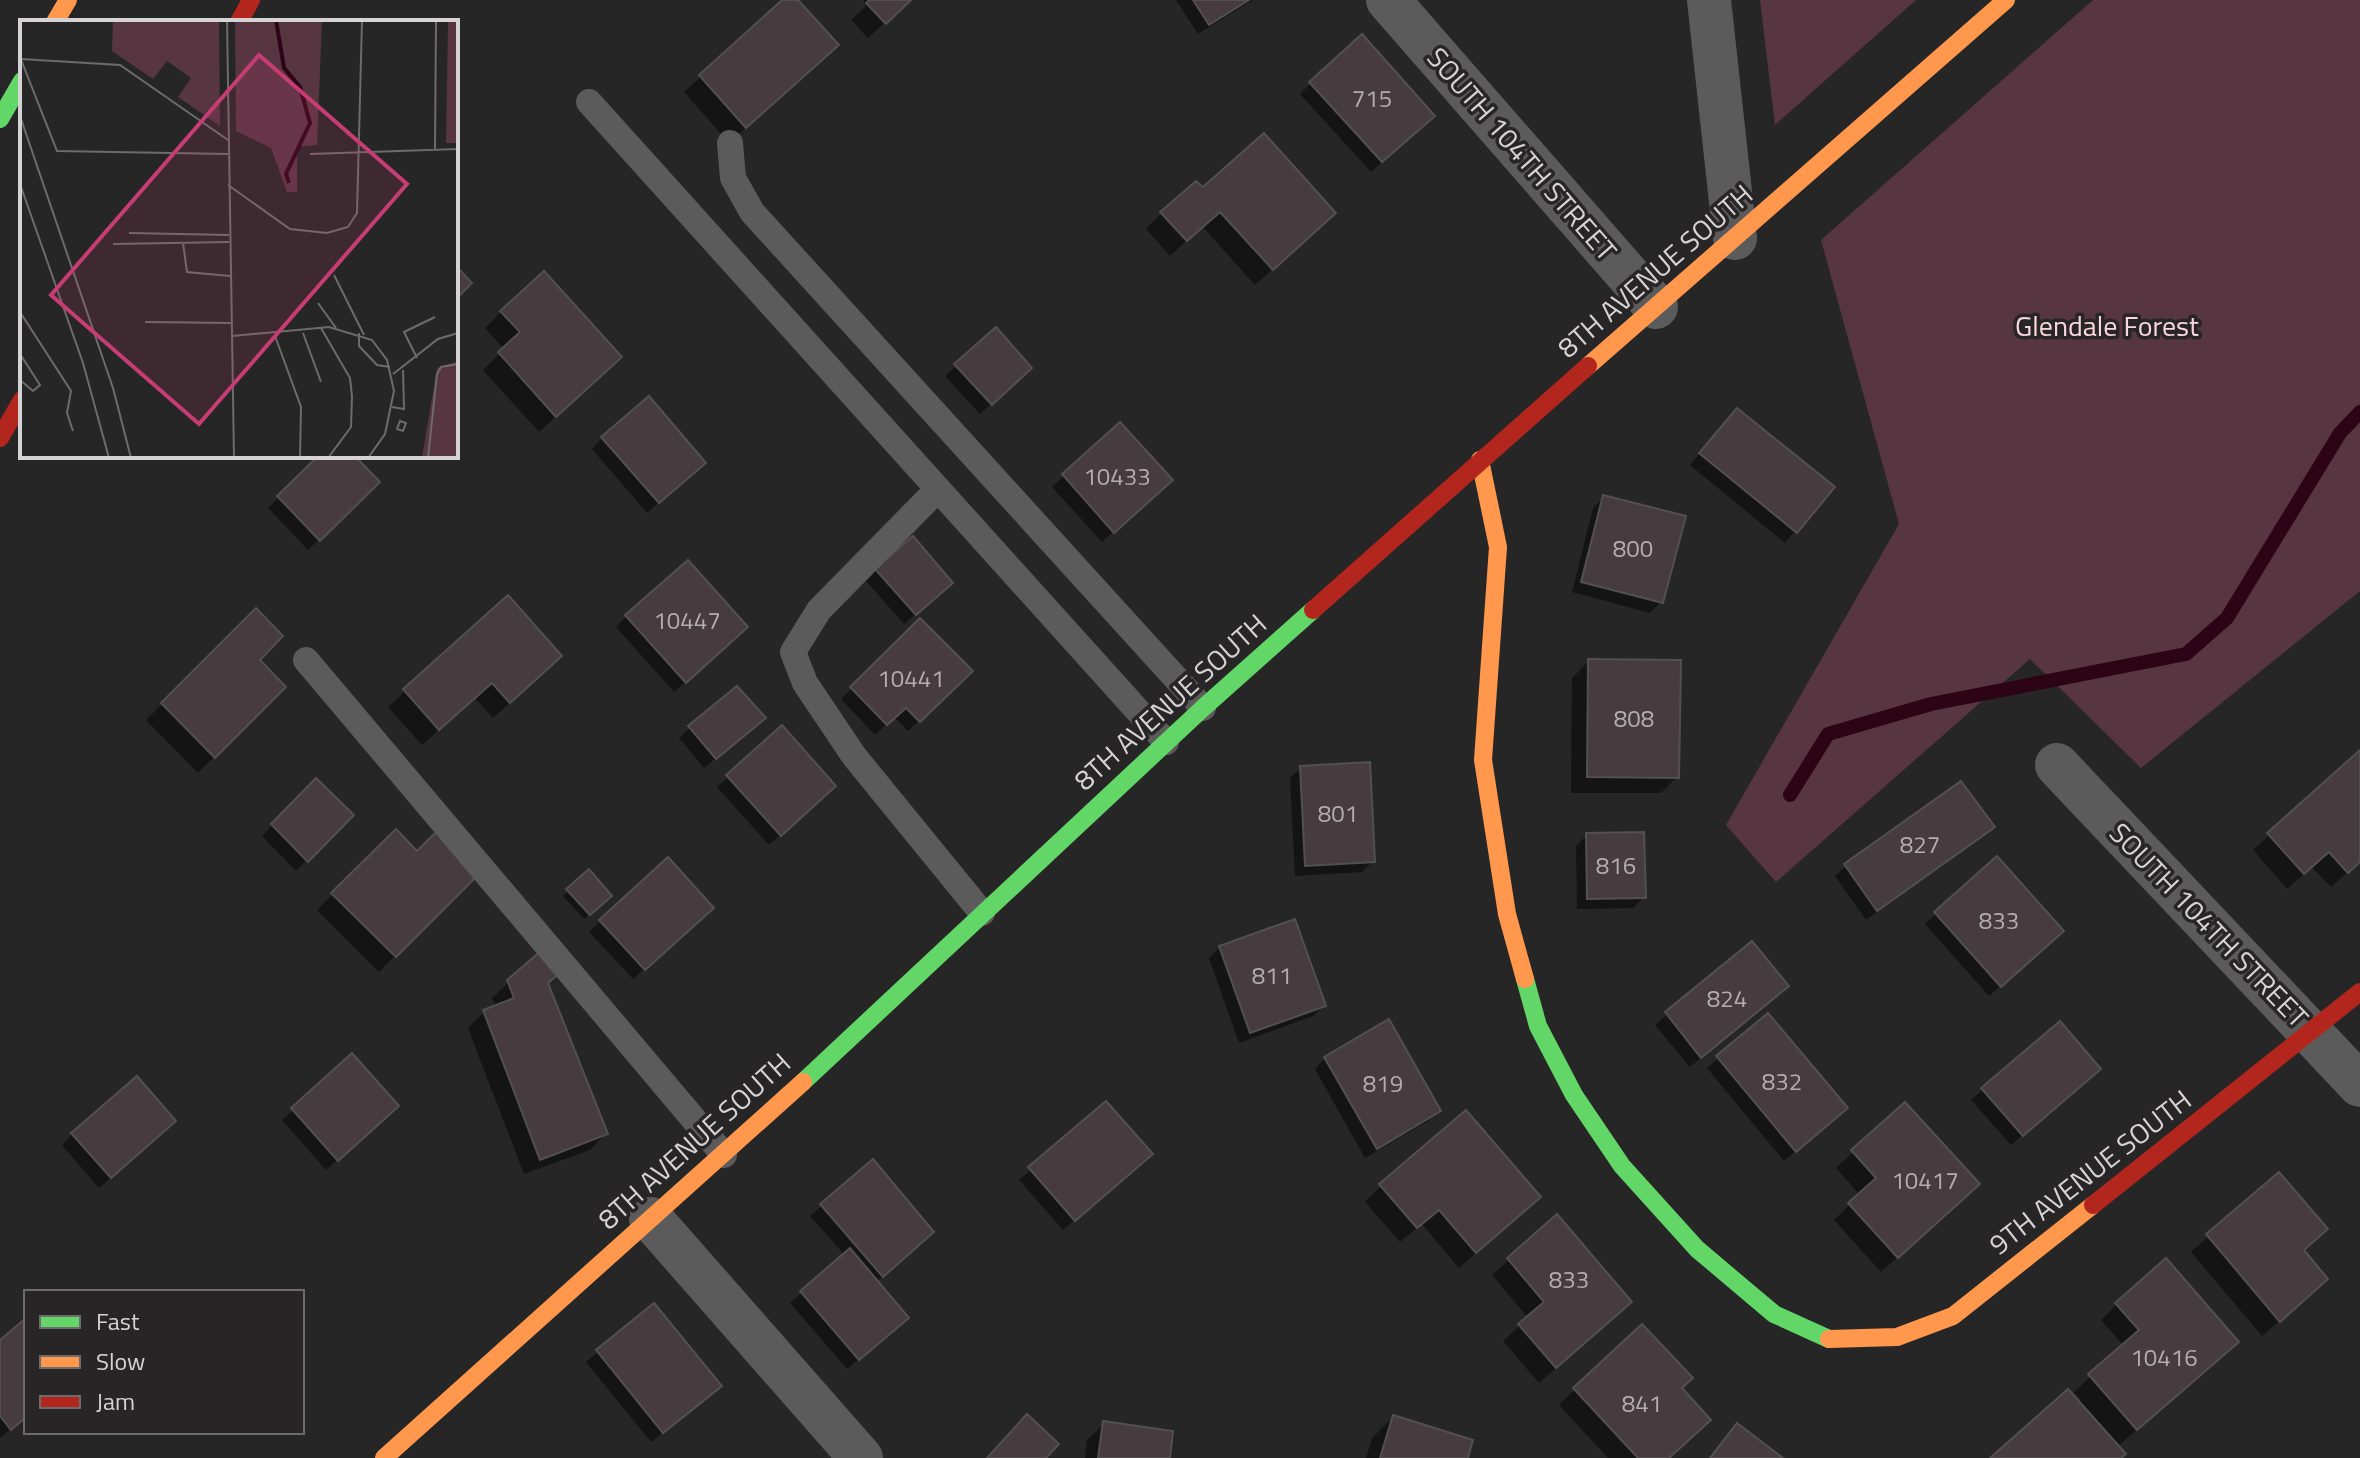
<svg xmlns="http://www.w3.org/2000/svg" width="2360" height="1458" font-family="'Titillium Web',sans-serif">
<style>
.green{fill:#573641}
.shadow{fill:#0007}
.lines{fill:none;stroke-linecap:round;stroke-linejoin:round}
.stream{stroke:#2d0316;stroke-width:14}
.building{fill:#463b3f;stroke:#525051;stroke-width:2}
.lane{stroke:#5b5b5b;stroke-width:26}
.street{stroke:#5b5b5b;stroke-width:44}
.fast{stroke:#63d668;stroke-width:18}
.slow{stroke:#ff974d;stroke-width:18}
.jam{stroke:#b3261e;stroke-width:18}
.labels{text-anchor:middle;stroke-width:7;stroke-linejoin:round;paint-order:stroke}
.number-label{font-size:24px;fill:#b2adaf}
.street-label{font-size:28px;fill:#d6d3d4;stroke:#282526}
.park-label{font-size:28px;fill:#fbd5e0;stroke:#282526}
.inset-river{fill:none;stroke:#2d0316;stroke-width:4}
.inset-road{fill:none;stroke:#6d6b6c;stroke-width:2}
.view{fill:#c63d73;fill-opacity:0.15;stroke:#c63d73;stroke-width:4}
.inset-edge{fill:none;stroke:#d6d3d4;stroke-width:4}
</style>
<rect width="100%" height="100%" fill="#272626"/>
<g class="green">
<polygon points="1760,0 1916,0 1775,125"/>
<polygon points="2093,0 2360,0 2360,591 2141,768 2030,659 1776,882 1726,825 1899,524 1821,240"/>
</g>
<g class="shadow">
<polygon points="785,0 795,0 820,61 729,143 684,92"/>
<polygon points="863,0 909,0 868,38 851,20 866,6"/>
<polygon points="1176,0 1253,0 1198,34"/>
<polygon points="1311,83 1421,126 1371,172 1300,94"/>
<polygon points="1203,190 1317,229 1255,285 1202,226 1170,256 1146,229 1162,213"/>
<polygon points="501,312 603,373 539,432 483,370 504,349 485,328"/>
<polygon points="956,366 1019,378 980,414 945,376"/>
<polygon points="1727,421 1832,487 1785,543 1690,465"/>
<polygon points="1120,424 1160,491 1102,542 1052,487"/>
<polygon points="602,438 693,473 647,513 592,449"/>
<polygon points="321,456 352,456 378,482 308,550 268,508"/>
<polygon points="1604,497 1661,602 1650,613 1572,592 1593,508"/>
<polygon points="876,570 940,593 904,624 866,581"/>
<polygon points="507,598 544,672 493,718 475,698 422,745 388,707"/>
<polygon points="256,611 257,660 284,687 198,773 146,720"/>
<polygon points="627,616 735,638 674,692 616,627"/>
<polygon points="920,620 970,671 908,731 894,717 875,735 841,699"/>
<polygon points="1589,661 1677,777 1661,793 1571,793 1572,678"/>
<polygon points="690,728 753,728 704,768 679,738"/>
<polygon points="2360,753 2360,861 2331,887 2312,867 2287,889 2253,850"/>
<polygon points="1301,768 1373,861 1362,872 1295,876 1290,778"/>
<polygon points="728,777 823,796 769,845 717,787"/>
<polygon points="316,781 351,815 296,871 262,836"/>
<polygon points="1992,827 1981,837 1866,920 1835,876 1846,866"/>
<polygon points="396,832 417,854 479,872 379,972 317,910"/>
<polygon points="1587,835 1644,897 1633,908 1577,909 1576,846"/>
<polygon points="668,859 701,918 633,979 589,932"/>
<polygon points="588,872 609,896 584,919 563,896"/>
<polygon points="1936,914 2050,941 1989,996 1925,924"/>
<polygon points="1752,944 1775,997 1690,1067 1655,1025"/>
<polygon points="1220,947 1324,1005 1313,1016 1239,1043 1209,958"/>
<polygon points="509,982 546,984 606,1133 590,1150 524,1174 468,1028 484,1012 496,1007 492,998"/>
<polygon points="1768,1015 1835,1118 1784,1161 1707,1068"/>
<polygon points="2059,1024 2088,1080 2011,1145 1971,1100"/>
<polygon points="1325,1058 1438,1110 1428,1121 1365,1158 1315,1069"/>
<polygon points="1106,1104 1139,1165 1063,1230 1019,1180"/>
<polygon points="1905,1104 1961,1200 1881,1272 1834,1220 1860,1195 1836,1168"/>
<polygon points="293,1110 385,1116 326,1170 282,1120"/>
<polygon points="163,1132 99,1188 62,1145 72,1134"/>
<polygon points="872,1162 921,1242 876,1282 896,1328 847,1369 790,1303 845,1255 810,1216"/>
<polygon points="2279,1175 2325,1229 2302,1251 2310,1295 2262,1336 2191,1252"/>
<polygon points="1381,1186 1538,1197 1459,1268 1422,1224 1400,1242 1365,1202"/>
<polygon points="1557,1217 1613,1318 1539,1383 1503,1341 1528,1318 1492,1275"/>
<polygon points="2117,1304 2220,1358 2117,1447 2119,1458 1993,1458 2081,1400 2074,1392 2124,1346 2101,1320"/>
<polygon points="654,1305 708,1396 651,1442 586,1362"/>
<polygon points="26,1321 26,1416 0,1438 0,1343"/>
<polygon points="1575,1389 1668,1458 1608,1458 1559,1405"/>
<polygon points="1393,1417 1466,1458 1366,1458 1372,1438"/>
<polygon points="1104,1424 1168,1458 1085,1458 1087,1440"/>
</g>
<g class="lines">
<polyline class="stream" points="1790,795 1828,734 1931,704 2186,654 2227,618 2340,433 2360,412"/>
</g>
<g class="building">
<polygon points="782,0 798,0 839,45 746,128 699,75"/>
<polygon points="869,0 911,0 886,24 866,3"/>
<polygon points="1193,0 1249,0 1209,25"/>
<polygon points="1362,34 1435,116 1382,162 1309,82"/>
<polygon points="1264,133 1336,213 1273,270 1220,212 1187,241 1160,212 1196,181 1203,187"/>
<polygon points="456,266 472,283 456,299"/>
<polygon points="544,271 622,357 556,417 498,352 520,332 500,311"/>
<polygon points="996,327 1032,368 992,405 954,364"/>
<polygon points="649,396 706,463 659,503 601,437"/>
<polygon points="1737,408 1835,487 1797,533 1699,453"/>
<polygon points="1120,422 1173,480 1114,533 1062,474"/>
<polygon points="318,456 355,456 380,482 320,541 277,496"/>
<polygon points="1603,495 1686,516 1663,603 1581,582"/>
<polygon points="913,536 953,583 916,615 875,569"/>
<polygon points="688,560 748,627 686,683 625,615"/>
<polygon points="508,595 562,656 510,703 492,683 439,730 403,689"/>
<polygon points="256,608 283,636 260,660 286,687 215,758 161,703"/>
<polygon points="920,618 973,671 920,722 906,708 887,725 850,687"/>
<polygon points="1588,659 1681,660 1679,778 1587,777"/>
<polygon points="737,686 766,718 716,759 688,726"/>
<polygon points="782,725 836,786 781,836 726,775"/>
<polygon points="2360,750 2360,862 2348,873 2329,852 2304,874 2267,833"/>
<polygon points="1370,762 1375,862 1305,866 1300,766"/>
<polygon points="316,778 354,815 308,862 271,824"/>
<polygon points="1961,781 1995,827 1877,911 1844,864"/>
<polygon points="396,829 417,851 439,829 481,872 396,957 331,893"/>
<polygon points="1644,832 1646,898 1587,899 1586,833"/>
<polygon points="1997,856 2064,931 2001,987 1934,912"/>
<polygon points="668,857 714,908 645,970 599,920"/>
<polygon points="589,869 612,896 590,915 566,889"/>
<polygon points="1295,919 1326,1006 1250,1033 1219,946"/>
<polygon points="1752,941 1789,986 1701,1058 1665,1012"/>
<polygon points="542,950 561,972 548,983 608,1134 540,1160 483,1010 514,998 507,980"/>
<polygon points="1768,1013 1848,1108 1796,1152 1716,1056"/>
<polygon points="1389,1019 1441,1111 1377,1149 1324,1057"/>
<polygon points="2060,1021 2101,1069 2023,1136 1981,1088"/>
<polygon points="352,1053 399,1106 338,1161 291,1108"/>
<polygon points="137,1076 176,1121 111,1178 71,1133"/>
<polygon points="1106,1101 1153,1154 1075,1221 1028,1167"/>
<polygon points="1905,1102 1980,1184 1898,1258 1848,1203 1876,1178 1851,1150"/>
<polygon points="1466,1110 1541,1197 1476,1253 1439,1210 1417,1228 1379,1184"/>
<polygon points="873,1159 934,1232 883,1277 820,1204"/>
<polygon points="2279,1172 2328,1229 2304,1250 2328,1279 2280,1322 2206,1234"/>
<polygon points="1557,1214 1632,1302 1556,1368 1518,1324 1544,1302 1507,1258"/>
<polygon points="850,1248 909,1318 859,1360 800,1291"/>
<polygon points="2166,1258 2239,1342 2137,1430 2088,1374 2139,1330 2115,1303"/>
<polygon points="654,1303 722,1386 663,1433 596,1350"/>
<polygon points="26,1318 26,1417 11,1430 0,1416 0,1340"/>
<polygon points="1642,1324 1693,1378 1682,1388 1711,1420 1669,1458 1638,1458 1573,1388"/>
<polygon points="2068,1389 2126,1454 2121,1458 1990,1458"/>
<polygon points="1027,1414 1059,1444 1046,1458 987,1458"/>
<polygon points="1393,1415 1473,1440 1468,1458 1380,1458"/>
<polygon points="1103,1421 1173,1431 1170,1458 1098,1458"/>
<polygon points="1737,1423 1783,1458 1710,1458"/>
</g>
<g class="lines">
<g class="lane">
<polyline points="589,102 1166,742"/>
<polyline points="730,143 733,178 752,212 1203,708"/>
<polyline points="938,489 819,610 793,652 805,683 854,756 982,913"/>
<polyline points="306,660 724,1155"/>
</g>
<g class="street">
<polyline points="1388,0 1656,307"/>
<polyline points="1709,0 1735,238"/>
<polyline points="2057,765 2360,1085"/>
<polyline points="651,1219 861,1458"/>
</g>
<g class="fast">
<polyline points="0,119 22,81"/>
<polyline points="1525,979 1538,1026 1574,1095 1622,1166 1697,1249 1774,1314 1829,1339"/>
<polyline points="803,1082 1203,708 1313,610"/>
</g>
<g class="slow">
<polyline points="55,22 68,0"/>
<polyline points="1588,366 2006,0"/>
<polyline points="1480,460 1498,547 1483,760 1507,914 1525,979"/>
<polyline points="1829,1339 1897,1337 1953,1316 2093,1205"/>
<polyline points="384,1458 803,1082"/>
</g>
<g class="jam">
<polyline points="239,22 251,0"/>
<polyline points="0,438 22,400"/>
<polyline points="1313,610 1588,366"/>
<polyline points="2093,1205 2360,992"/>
</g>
</g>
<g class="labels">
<g class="number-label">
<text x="1372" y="107">715</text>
<text x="1117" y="485">10433</text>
<text x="1633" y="557">800</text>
<text x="687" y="629">10447</text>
<text x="911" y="687">10441</text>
<text x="1634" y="727">808</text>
<text x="1338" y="822">801</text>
<text x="1920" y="853">827</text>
<text x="1616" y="874">816</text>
<text x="1999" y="929">833</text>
<text x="1272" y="984">811</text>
<text x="1727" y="1007">824</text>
<text x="1782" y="1090">832</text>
<text x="1383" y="1092">819</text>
<text x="1925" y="1189">10417</text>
<text x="1569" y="1288">833</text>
<text x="2164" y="1366">10416</text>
<text x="1642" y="1412">841</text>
</g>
<g class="street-label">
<text transform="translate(1522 154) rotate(49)" y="10">SOUTH 104TH STREET</text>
<text transform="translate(1655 271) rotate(-41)" y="10">8TH AVENUE SOUTH</text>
<text transform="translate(1170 702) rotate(-42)" y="10">8TH AVENUE SOUTH</text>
<text transform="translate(2209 925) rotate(46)" y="10">SOUTH 104TH STREET</text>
<text transform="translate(694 1141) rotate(-42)" y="10">8TH AVENUE SOUTH</text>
<text transform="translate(2090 1172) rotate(-38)" y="10">9TH AVENUE SOUTH</text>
</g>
<g class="park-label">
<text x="2107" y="336">Glendale Forest</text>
</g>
</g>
<g transform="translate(20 20)">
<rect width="438" height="438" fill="#272626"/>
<path d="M93 0H199L200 106 158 77 171 58 147 41 133 59 92 31ZM215 0H302L297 125 277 127V172H267L251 128 216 111ZM428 0H438V123H426ZM438 341V438H402L417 348Z" fill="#573641"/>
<path class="inset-river" d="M256 0 264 48 280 67 290 103 266 154 269 163"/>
<path class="inset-road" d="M207 0 214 438M0 37 37 131 208 134M1 39 100 45 208 120M0 96 93 368 111 438M415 129 416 0M290 134 438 129M0 164 63 343 89 438M208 165 270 209 307 213 328 207 337 193 342 0M109 213 209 215M163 223 167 252 210 256M93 224 209 222M314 255 344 315M298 283 316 308M0 292 51 371 47 393 53 411M125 302 212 303M301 308 330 358 332 376 331 407 308 438M283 313 301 362M339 313V326L357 345 370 347M212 316 309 307 352 320 367 340 374 371 365 414 348 438M255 316 281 387 280 438M0 334 20 365 13 371 0 360M397 338 384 312 415 297M373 354 418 319 438 313M372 387 384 389 383 350M380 401 386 403 383 411 377 409ZM408 438 417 354 421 347 438 344"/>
<path class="view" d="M239 35 387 164 179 404 31 275Z"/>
<rect width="438" height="438" class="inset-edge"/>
</g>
<rect x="24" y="1290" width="280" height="144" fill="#282526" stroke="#6e6b6c" stroke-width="2"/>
<rect x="40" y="1316" width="40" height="12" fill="#63d668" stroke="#6e6b6c" stroke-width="2"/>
<text x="96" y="1330" font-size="24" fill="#d6d3d4">Fast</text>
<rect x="40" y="1356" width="40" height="12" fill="#ff974d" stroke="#6e6b6c" stroke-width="2"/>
<text x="96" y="1370" font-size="24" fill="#d6d3d4">Slow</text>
<rect x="40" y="1396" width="40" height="12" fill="#b3261e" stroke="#6e6b6c" stroke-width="2"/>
<text x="96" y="1410" font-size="24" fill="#d6d3d4">Jam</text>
</svg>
